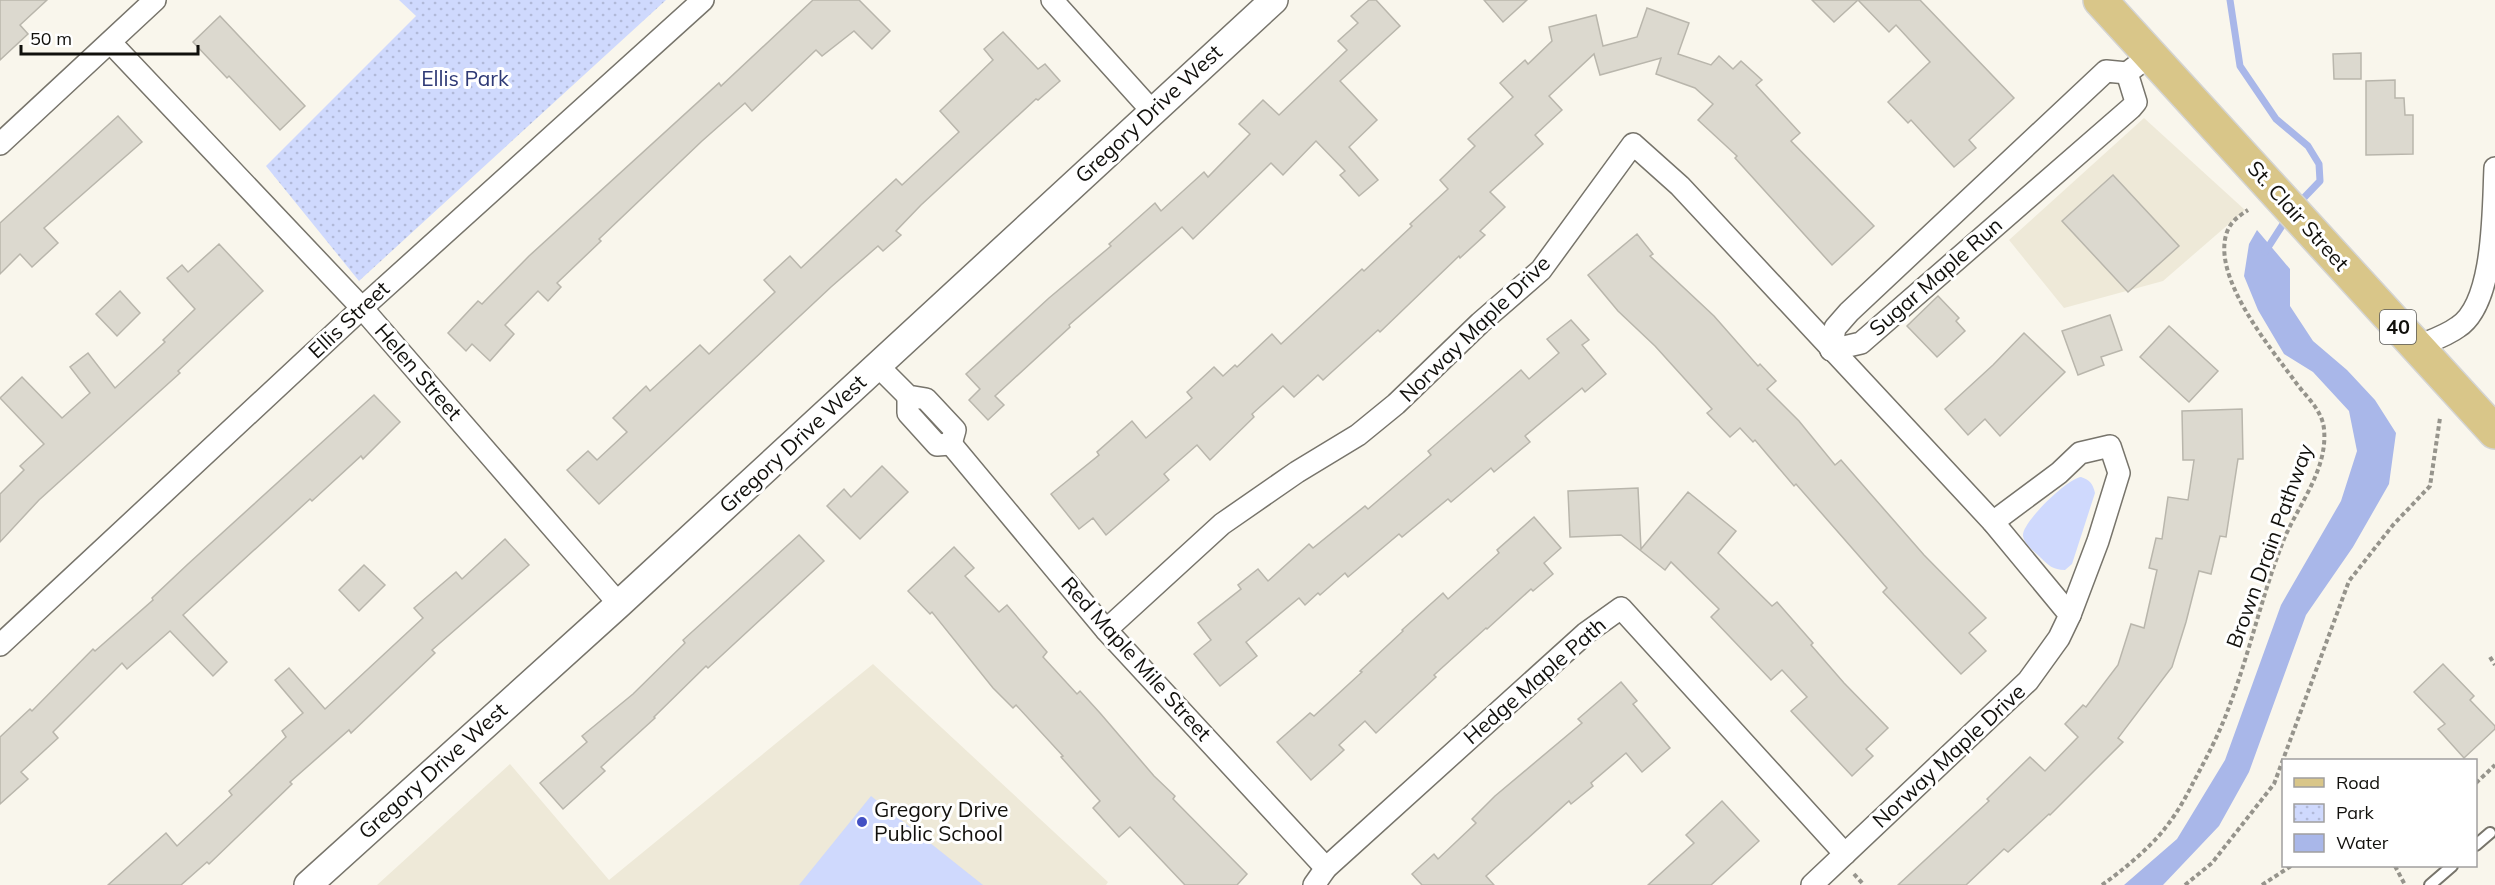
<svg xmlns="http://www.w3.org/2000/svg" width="2495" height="885" font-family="Mulish,sans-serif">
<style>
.built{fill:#eee9d8}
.green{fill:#cfd9fd}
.park{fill:url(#park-dots)}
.water{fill:#a9b7e9}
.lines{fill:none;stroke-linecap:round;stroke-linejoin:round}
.stream{stroke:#a9b7e9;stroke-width:7}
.building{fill:#dcd9cf;stroke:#b9b6ac;stroke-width:1.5}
.service-casing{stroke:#77746b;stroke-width:14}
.minor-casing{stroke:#77746b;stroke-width:24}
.tertiary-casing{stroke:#77746b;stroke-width:30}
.primary-casing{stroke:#d4d4d3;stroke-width:36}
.path{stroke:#96948c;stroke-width:4;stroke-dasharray:4.5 3;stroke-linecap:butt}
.service{stroke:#fff;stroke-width:10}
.minor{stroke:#fff;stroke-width:21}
.tertiary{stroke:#fff;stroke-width:27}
.primary{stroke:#d9c689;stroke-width:33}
.poi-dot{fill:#4250c4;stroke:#fff;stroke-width:2}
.labels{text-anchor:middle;stroke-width:6;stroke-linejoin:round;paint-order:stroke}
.shield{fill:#fff;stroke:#585855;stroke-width:1.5}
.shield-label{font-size:20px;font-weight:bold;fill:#11100c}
.park-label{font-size:21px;fill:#2e3975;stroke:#fff}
.street-label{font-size:21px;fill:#11100c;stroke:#fff}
.poi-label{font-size:21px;fill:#11100c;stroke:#fff;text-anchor:start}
</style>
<defs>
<pattern id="park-dots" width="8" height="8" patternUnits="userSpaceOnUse" patternTransform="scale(1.5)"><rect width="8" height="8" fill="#cfd9fd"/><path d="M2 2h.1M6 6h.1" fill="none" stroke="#b1b9d8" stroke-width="1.8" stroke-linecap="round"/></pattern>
</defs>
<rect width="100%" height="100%" fill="#f9f6ec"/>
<g class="built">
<polygon points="2144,118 2245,210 2163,281 2064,308 2009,240"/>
<polygon points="873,664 1108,882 1106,885 377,885 510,764 609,880"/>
</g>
<g class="green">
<path d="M2081 477C2090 480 2093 484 2095 493L2072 564 2065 570C2053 570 2048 565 2041 558 2035 552 2024 544 2023 536 2021 523 2068 478 2081 477Z"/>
<polygon points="871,796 983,885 799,885"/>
</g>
<polygon class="park" points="399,0 666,0 359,281 266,166 416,16"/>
<polygon class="water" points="2257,230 2290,269 2290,306 2313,341 2347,370 2375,400 2396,433 2389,484 2353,547 2306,615 2249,772 2219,826 2163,885 2124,885 2177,839 2225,760 2281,605 2341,501 2357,451 2349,411 2313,372 2284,354 2258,310 2244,276 2249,244"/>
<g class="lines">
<g class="stream">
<polyline points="2230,0 2240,66 2276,119 2308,146 2319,164 2320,181 2297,205"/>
<polyline points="2265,252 2287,218"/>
</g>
</g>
<g class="building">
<polygon points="0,0 47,0 20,25 28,34 0,60"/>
<polygon points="813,0 859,0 890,31 872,49 854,31 822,56 816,50 752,111 745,103 702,141 599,239 601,241 557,283 561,287 548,301 538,291 505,325 514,334 490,361 472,344 466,351 448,333 478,301 482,304 529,256 719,83 721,86"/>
<polygon points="1369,0 1376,0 1400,26 1340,81 1377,120 1349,147 1378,180 1359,196 1340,175 1345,171 1316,141 1283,175 1271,163 1193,239 1182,227 1069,325 1070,327 995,396 1004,405 988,420 969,400 980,389 966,374 1049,298 1111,246 1109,244 1155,203 1161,211 1204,172 1208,177 1250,134 1239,124 1263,100 1279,115 1347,50 1338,41 1358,23 1351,16"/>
<polygon points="1484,0 1527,0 1503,22"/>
<polygon points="1812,0 1858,0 1834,22"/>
<polygon points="1858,0 1920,0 2014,98 1969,140 1976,148 1954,167 1911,120 1908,123 1888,102 1930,62 1896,25 1889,32"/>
<polygon points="1647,8 1689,23 1678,54 1711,65 1719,56 1733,69 1741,61 1762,80 1756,85 1800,133 1791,141 1874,226 1832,265 1735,158 1737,156 1698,120 1713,104 1695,88 1656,74 1661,58 1600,75 1594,54 1549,96 1562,110 1535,135 1543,144 1490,192 1505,207 1480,231 1485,235 1460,258 1459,256 1380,332 1378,330 1323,380 1318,375 1294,397 1283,386 1252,414 1254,417 1210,460 1197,445 1164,474 1169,480 1106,535 1093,518 1079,529 1051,494 1099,455 1097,452 1132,421 1146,438 1192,398 1187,392 1214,367 1223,376 1235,365 1237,367 1272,334 1281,344 1362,269 1364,271 1412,226 1410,224 1448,189 1440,180 1475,146 1468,139 1513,97 1500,83 1525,60 1528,64 1552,41 1549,27 1596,15 1603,46 1637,37"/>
<polygon points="220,16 305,106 280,130 229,76 227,78 193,42"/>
<polygon points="1003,32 1038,69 1045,64 1060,81 1038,100 1036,99 921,205 896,231 901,235 883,251 878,246 831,287 599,504 567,470 588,451 597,460 627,432 613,418 646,386 650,391 700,345 709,354 775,292 764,280 790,256 801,268 896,179 902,185 959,132 940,111 993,60 984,49"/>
<polygon points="2361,53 2361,79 2334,79 2333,54"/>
<polygon points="2395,80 2395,98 2404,98 2405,115 2413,115 2413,154 2366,155 2366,81"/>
<polygon points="118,116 142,142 44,228 58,243 32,267 20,254 0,274 0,223"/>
<polygon points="2113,175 2179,246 2128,292 2062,221"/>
<polygon points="1637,234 1653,254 1650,256 1714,316 1758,366 1760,364 1776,381 1767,389 1799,421 1835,465 1841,460 1924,555 1986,618 1969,633 1986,651 1961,674 1883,592 1887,588 1796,484 1794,486 1755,440 1753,442 1740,428 1730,437 1707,413 1712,409 1655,346 1618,311 1588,275"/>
<polygon points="219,244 263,291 178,371 180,373 39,500 0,542 0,494 24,470 20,466 44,444 0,398 22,377 62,418 90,393 70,367 88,353 115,388 165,342 163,340 195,309 167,278 182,265 188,272"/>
<polygon points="120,291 140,313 117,336 96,314"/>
<polygon points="1938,296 1959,318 1956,321 1965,331 1937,357 1907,326"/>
<polygon points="2110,315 2122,350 2101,357 2104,365 2078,375 2062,331"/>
<polygon points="1571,320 1589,340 1582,345 1606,374 1585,392 1582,388 1525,436 1530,442 1494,472 1491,468 1451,502 1448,499 1402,537 1399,534 1348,577 1345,573 1320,595 1318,593 1305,605 1299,598 1246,642 1257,656 1220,686 1194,654 1211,640 1198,623 1241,589 1238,585 1258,569 1268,581 1309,544 1313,548 1365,506 1368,509 1431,455 1428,451 1521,370 1529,379 1559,353 1547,339"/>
<polygon points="2169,326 2218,371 2189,402 2140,357"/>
<polygon points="2024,333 2065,372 2000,436 1985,419 1968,435 1945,409 1993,365"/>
<polygon points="374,395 400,422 363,459 361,456 312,501 310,499 183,615 227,662 213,676 170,631 127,669 122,663 53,732 58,738 21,772 28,779 0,804 0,737 30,709 32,711 93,649 95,651 153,600 152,598 188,564"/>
<polygon points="2242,409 2243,459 2238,459 2226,537 2220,536 2211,574 2199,571 2186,622 2172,667 2118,738 2123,742 2050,815 2049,814 2008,852 2004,849 1966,885 1898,885 1989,801 1987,799 2030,757 2045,771 2078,737 2065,724 2083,705 2086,707 2118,665 2131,624 2144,628 2157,570 2149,568 2156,538 2162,539 2168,497 2188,500 2194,460 2183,460 2182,411"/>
<polygon points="882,466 908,492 860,539 827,506 844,489 851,497"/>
<polygon points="1638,488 1641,549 1688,492 1736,531 1718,553 1772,606 1777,602 1813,643 1811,645 1844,683 1888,728 1866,749 1873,756 1852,776 1791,711 1807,697 1782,670 1771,680 1711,617 1719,609 1671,562 1665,570 1621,535 1570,537 1568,491"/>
<polygon points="1534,517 1561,548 1544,563 1553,574 1533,591 1531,589 1487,629 1486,628 1434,675 1436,677 1376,733 1365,721 1339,745 1344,750 1311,780 1277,742 1310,713 1314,716 1362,672 1360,671 1403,631 1402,630 1443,593 1448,599 1499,553 1497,550"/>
<polygon points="799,535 824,561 708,668 706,666 654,717 655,718 601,767 605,771 563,809 540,783 587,742 582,736 633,694 685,643 683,640"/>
<polygon points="505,539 529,565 432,650 435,653 351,733 349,730 290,782 292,784 209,864 207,862 181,885 108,885 166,833 177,846 232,795 229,791 286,737 282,731 303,713 275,680 289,668 325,709 423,618 414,608 456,572 462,579"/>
<polygon points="954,547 974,568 965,576 999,612 1007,605 1047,652 1043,657 1077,694 1080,691 1100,713 1154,776 1175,796 1173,799 1247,874 1237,885 1185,885 1130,827 1119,837 1093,808 1100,801 1061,757 1063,756 1016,705 1013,708 993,688 932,612 930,614 908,591"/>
<polygon points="364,565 385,585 359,611 339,590"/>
<polygon points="2443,664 2474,696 2470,700 2495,726 2495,729 2464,758 2438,729 2445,724 2414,692"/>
<polygon points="1621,682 1637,701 1633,704 1670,748 1642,772 1626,753 1591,783 1593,786 1571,804 1569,801 1486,876 1494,885 1422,885 1412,874 1434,854 1438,859 1476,823 1472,819 1495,796 1582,723 1578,719"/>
<polygon points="1722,801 1759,841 1711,885 1648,885 1694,843 1686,835"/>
</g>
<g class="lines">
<g class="service-casing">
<g id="service">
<polyline points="2476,845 2490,833"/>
<polyline points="2430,885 2452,866"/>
</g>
</g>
<g class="minor-casing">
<g id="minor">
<polyline points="1052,0 1152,111"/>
<polyline points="111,43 362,308 619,604"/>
<polyline points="0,144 155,0"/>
<path d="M2416 347C2430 341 2446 336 2458 327 2495 303 2493 209 2495 168"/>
<polyline points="1831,350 1835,328 1849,312 2106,71 2127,73 2149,56"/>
<polyline points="1831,350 1861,343 2131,108 2136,102 2127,73"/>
<polyline points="877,365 908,396 926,399 955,430 951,444"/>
<polyline points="908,396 908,413 937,445 951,444"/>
<polyline points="951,444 1106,630 1326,868"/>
<polyline points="1993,522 2059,473 2080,453 2110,446 2119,473 2098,541 2070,615"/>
<polyline points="1106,630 1222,524 1297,472 1358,435 1396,404 1480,323 1541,270 1633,144 1680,186 1993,522 2070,615 2059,638 2028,681 1812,885"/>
<polyline points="0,645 362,308 703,0"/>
<polyline points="1314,885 1326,868 1586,633 1621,608 1845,854"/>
</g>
</g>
<g class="tertiary-casing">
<polyline id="tertiary" points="308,885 619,604 1274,0"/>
</g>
<g class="primary-casing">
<polyline id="primary" points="2100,0 2495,432"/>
</g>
<g class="path">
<polyline points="2490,657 2495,665"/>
<polyline points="2476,783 2495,765"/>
<polyline points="2395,866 2405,885"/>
<polyline points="1854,874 1864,885"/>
<path d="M2102 885C2122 871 2151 847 2166 827 2177 813 2186 797 2194 781 2207 757 2220 732 2229 707 2250 652 2262 594 2284 539 2299 504 2328 469 2324 429 2322 409 2305 396 2294 380 2269 346 2211 276 2227 232 2231 221 2239 216 2248 210"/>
<polyline points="2185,885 2212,863 2274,784 2349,581 2393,525 2430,486 2440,418"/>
<polyline points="2262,885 2291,866"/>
</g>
<use href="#service" class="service"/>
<use href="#minor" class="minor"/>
<use href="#tertiary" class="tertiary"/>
<use href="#primary" class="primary"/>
</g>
<circle class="poi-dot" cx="862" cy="822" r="6"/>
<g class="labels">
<rect class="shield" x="2380" y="310" width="36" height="34" rx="4.5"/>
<g class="shield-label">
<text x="2398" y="334">40</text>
</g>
<g class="park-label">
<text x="465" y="86">Ellis Park</text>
</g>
<g class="street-label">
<text transform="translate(1149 114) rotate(-43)" y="7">Gregory Drive West</text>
<text transform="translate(2298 216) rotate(48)" y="7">St. Clair Street</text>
<text transform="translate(1936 277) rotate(-41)" y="7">Sugar Maple Run</text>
<text transform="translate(349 320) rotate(-43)" y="7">Ellis Street</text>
<text transform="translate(1475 329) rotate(-44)" y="7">Norway Maple Drive</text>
<text transform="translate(418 372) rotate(49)" y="7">Helen Street</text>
<text transform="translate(793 444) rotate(-43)" y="7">Gregory Drive West</text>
<text transform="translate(2270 546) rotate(-70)" y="7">Brown Drain Pathway</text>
<text transform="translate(1136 659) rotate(48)" y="7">Red Maple Mile Street</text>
<text transform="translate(1535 681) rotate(-41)" y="7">Hedge Maple Path</text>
<text transform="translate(1949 756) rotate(-43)" y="7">Norway Maple Drive</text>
<text transform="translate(433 771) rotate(-42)" y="7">Gregory Drive West</text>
</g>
<g class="poi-label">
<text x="874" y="817">Gregory Drive<tspan x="874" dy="24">Public School</tspan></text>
</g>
</g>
<rect x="2282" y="759" width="195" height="108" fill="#ffffff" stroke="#a09f9e" stroke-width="1.5"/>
<rect x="2294" y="778" width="30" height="9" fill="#d9c689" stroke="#a09f9e" stroke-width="1.5"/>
<text x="2336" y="789" font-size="18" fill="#11100c">Road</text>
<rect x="2294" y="804" width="30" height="18" fill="url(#park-dots)" stroke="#a09f9e" stroke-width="1.5"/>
<text x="2336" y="819" font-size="18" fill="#11100c">Park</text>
<rect x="2294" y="834" width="30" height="18" fill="#a9b7e9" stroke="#a09f9e" stroke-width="1.5"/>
<text x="2336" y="849" font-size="18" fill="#11100c">Water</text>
<path d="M21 45v9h177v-9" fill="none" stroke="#11100c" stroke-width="3"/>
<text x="30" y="45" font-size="18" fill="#11100c" stroke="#ffffff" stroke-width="4.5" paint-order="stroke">50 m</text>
</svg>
